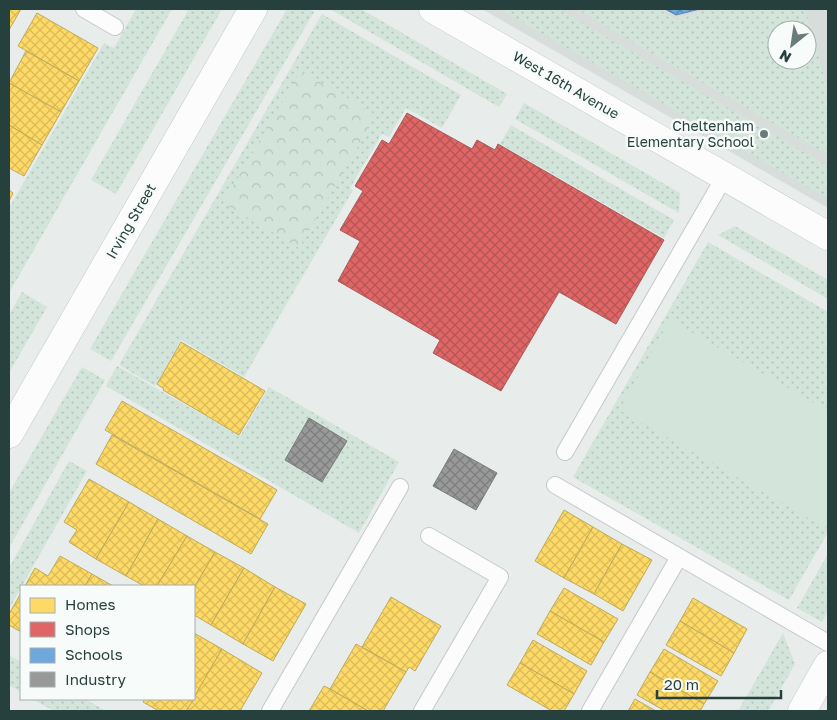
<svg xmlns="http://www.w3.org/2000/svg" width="837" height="720" font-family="'Golos Text',sans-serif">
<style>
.built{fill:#d7dddb;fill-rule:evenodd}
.grass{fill:url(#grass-dots);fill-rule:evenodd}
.park{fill:url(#park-crowns)}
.pitch{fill:#d3e4da}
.homes{fill:url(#homes-cross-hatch);stroke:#beab5a}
.shops{fill:url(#shops-cross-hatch);stroke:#a85b5a}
.schools{fill:url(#schools-cross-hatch);stroke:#5989ac}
.industry{fill:url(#industry-cross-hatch);stroke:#767e7d}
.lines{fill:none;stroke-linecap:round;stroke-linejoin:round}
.lane-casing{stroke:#c5c9c8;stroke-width:18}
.street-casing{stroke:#c5c9c8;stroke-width:29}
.secondary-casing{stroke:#c4c9c8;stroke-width:29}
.lane{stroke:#fcfcfc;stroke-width:16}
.street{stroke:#fcfcfc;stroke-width:28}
.secondary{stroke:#fcfcfc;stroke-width:28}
.poi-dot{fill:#6a7c7a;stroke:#f7fbf9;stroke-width:2}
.labels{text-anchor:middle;stroke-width:5;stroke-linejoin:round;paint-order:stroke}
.street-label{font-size:14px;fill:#26403d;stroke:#f7fbf9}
.poi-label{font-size:14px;fill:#26403d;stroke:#f7fbf9;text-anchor:end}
</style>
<defs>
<pattern id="grass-dots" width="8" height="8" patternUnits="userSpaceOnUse" patternTransform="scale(1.25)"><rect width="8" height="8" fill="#d3e4da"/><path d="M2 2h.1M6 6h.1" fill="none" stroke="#b5c5bc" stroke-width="1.8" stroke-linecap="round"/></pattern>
<pattern id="park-crowns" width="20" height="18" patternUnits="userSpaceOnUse" patternTransform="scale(1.25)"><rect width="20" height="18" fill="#d3e4da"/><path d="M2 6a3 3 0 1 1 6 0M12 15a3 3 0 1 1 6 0" fill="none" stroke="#b5c5bc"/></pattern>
<pattern id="homes-cross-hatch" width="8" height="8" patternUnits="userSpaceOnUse" patternTransform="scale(1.25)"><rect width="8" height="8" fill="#ffd966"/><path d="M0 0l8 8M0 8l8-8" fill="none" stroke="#dabb59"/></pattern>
<pattern id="shops-cross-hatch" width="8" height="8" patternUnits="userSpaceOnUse" patternTransform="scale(1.25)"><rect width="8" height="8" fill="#e06666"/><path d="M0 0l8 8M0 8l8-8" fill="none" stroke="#b55555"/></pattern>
<pattern id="schools-cross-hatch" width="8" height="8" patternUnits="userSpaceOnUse" patternTransform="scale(1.25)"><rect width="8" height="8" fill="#6fa8dc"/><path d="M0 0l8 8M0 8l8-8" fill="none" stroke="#5b8ab4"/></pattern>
<pattern id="industry-cross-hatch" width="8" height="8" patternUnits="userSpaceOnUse" patternTransform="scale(1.25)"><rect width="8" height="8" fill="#999"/><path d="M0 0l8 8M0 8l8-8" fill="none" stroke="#7d7e7e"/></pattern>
</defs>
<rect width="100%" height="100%" fill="#e8eceb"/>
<path class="built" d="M482 9H828V208ZM777 30H807V60H777Z"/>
<g class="grass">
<polygon points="136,9 172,9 9,293 9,208 104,43 114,48"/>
<polygon points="189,9 222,9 116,194 91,180"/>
<polygon points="287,9 308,9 314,12 111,361 90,349"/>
<polygon points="330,9 361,9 507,94 499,107"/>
<polygon points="500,9 558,9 828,166 828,199"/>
<path d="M576 9H658L675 19 710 9H805L828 90V155ZM777 30H807V60H777Z"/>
<polygon points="322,14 461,95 442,128 406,108 389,137 382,134 350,188 353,190 244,377 181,340 155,386 119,365"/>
<polygon points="524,103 680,193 679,213 515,119"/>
<polygon points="511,125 674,220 664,238 500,144"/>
<polygon points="735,226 828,280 828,299 718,235"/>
<polygon points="708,242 828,312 828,532 789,600 573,477"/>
<polygon points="22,292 47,307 9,373 9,315"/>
<polygon points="117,366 240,436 269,387 399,462 359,533 106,386"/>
<polygon points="82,367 105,380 9,548 9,493"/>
<polygon points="69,461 87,471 9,609 9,568"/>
<polygon points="828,554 828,611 822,622 797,608"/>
<polygon points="783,633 795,664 768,711 738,711"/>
<polygon points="9,655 21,662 21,692 9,685"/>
<polygon points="32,699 85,699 106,711 54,711"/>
</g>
<polygon class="park" points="301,70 376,115 299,248 223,203"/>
<polygon class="pitch" points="670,320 828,411 828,516 822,526 619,410"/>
<g class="homes">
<polygon points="9,9 21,9 9,30"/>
<polygon points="37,13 98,48 79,81 18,46"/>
<polygon points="26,51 79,81 61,112 9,83"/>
<polygon points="9,83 61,112 42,145 9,125"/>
<polygon points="9,125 42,145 24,176 9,168"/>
<polygon points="9,190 13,193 9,201"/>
<polygon points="181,342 265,391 239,435 163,390 164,389 157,384"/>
<polygon points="122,401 277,490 260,519 105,430"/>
<polygon points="112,435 268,524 251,554 96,464"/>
<polygon points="89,479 129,502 96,559 69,542 77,530 64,522"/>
<polygon points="129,502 158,519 126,576 96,559"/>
<polygon points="564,510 593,527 564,578 535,561"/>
<polygon points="158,519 187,536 157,586 144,586 126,576"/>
<polygon points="593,527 622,544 594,594 564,578"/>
<polygon points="187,536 215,552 194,588 194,586 157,586"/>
<polygon points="622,544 652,560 623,611 594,594"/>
<polygon points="215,552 244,568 211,625 194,615 194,588"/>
<polygon points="60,556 92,574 85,586 25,586 35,568 48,576"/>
<polygon points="244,568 275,587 243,644 211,625"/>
<polygon points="92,574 113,586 85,586"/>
<polygon points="275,587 306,604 273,661 243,644"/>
<polygon points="564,588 618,619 604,642 550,611"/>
<polygon points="21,593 21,632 9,625 9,614"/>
<polygon points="391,597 441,626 415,671 409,667 406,672 362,647"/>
<polygon points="693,598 747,629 734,653 680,621"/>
<polygon points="550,611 604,642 591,665 537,634"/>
<polygon points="680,621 734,653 721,676 666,645"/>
<polygon points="194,633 222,649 194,698"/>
<polygon points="533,640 587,671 574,694 520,663"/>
<polygon points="356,644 406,672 383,711 368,711 330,689"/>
<polygon points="222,649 262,673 240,711 186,711"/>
<polygon points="664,649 718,681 704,704 650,672"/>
<polygon points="520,663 574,694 564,711 552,711 507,685"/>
<polygon points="650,672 704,704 700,711 665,711 637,695"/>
<polygon points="324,686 330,689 368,711 309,711"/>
<polygon points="145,699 194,699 186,711 159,711 143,702"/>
<polygon points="635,699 656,711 628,711"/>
</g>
<polygon class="shops" points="407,113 472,149 477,140 495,150 498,144 664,240 616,324 559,292 501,391 433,353 440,340 338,281 360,241 340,230 363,191 355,186 382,140 389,144"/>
<polygon class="schools" points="665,9 700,9 676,15"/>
<g class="industry">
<polygon points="309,418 347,441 322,482 285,460"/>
<polygon points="454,449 497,473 476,510 433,486"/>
</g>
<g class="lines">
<g class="lane-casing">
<g id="lane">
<polyline points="84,9 115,27"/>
<polyline points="565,452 725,176"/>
<polyline points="555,485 828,643"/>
<polyline points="270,711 400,487"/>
<polyline points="422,711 500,577 429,536"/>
<polyline points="590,711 679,557"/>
</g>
</g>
<g class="street-casing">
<g id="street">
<polyline points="433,9 828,236"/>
<polyline points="802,711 828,665"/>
</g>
</g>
<g class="secondary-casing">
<polyline id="secondary" points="9,434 253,9"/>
</g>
<use href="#lane" class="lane"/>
<use href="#street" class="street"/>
<use href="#secondary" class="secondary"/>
</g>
<circle class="poi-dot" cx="764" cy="134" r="5"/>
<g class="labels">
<g class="street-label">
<text transform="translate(566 85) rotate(30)" y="5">West 16th Avenue</text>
<text transform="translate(131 221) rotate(-60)" y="5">Irving Street</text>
</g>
<g class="poi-label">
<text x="754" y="131">Cheltenham<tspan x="754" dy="16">Elementary School</tspan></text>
</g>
</g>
<rect width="837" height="720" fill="none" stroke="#26403d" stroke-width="20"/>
<rect x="20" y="585" width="175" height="115" fill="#f7fbf9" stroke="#a3b0ae"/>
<rect x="30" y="598" width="25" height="15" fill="#ffd966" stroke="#a3b0ae"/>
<text x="65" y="610" font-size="15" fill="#26403d">Homes</text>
<rect x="30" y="622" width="25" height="15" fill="#e06666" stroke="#a3b0ae"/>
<text x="65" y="635" font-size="15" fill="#26403d">Shops</text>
<rect x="30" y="648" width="25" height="15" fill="#6fa8dc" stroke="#a3b0ae"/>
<text x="65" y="660" font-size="15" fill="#26403d">Schools</text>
<rect x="30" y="672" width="25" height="15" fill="#999999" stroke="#a3b0ae"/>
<text x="65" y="685" font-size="15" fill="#26403d">Industry</text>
<g transform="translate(792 45) rotate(210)"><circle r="24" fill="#f7fbf9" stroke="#a3b0ae"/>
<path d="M0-4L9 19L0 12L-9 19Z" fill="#6a7c7a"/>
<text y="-8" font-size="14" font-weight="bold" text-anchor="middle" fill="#26403d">N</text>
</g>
<path d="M657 690v8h124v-8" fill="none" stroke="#26403d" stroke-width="2.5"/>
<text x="664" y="690" font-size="15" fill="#26403d" stroke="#f7fbf9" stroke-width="4" paint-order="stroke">20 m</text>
</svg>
